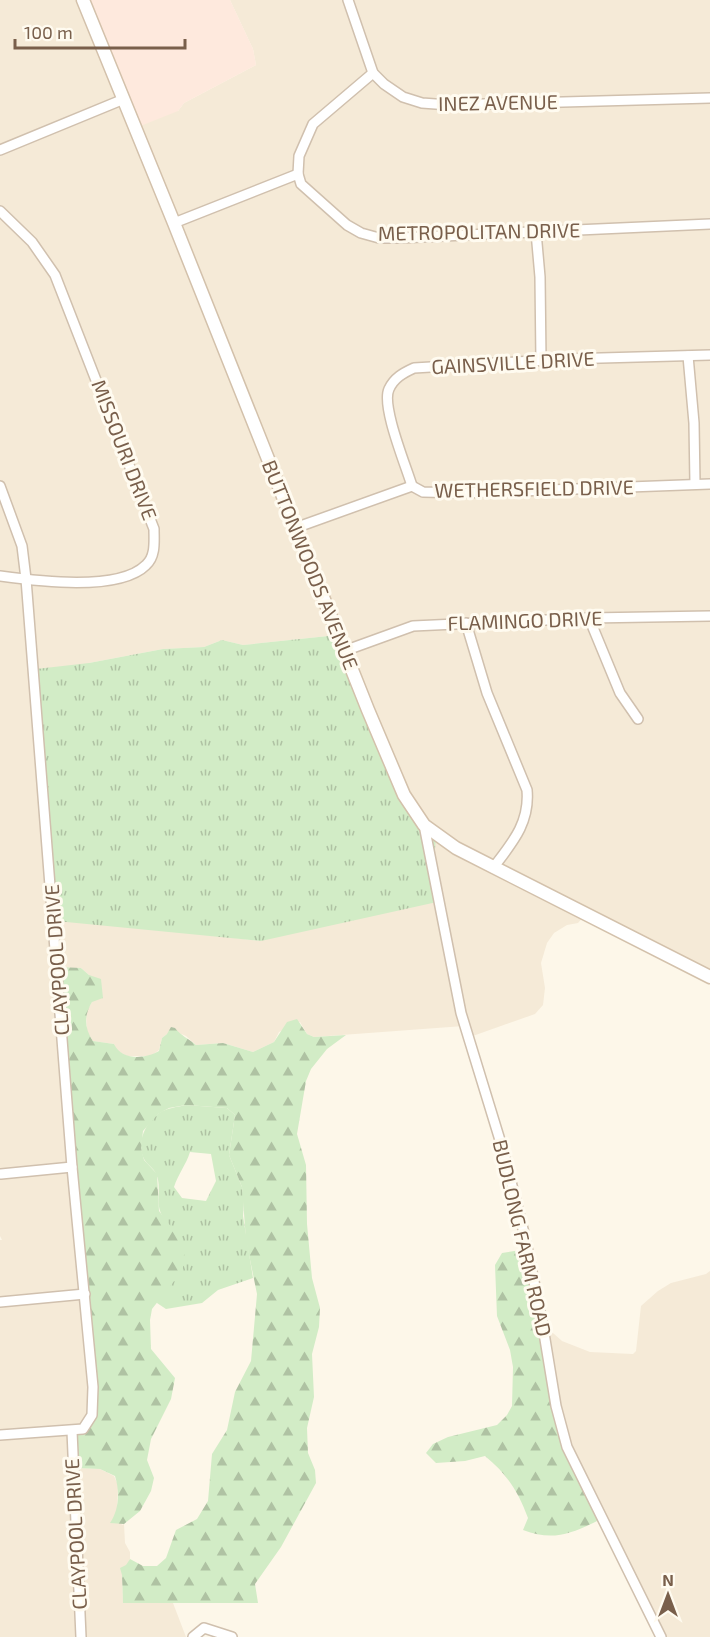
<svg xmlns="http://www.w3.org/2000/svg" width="710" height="1637" font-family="'Exo 2',sans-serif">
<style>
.residential{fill:#f5ead7;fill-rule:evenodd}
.commercial{fill:#fee9dd}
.grass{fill:url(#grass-tufts);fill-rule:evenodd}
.forest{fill:url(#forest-firs)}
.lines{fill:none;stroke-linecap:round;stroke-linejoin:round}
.street-casing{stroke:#d0c0ae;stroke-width:12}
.secondary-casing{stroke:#d3c1ab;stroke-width:15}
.street{stroke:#fff;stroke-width:9}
.secondary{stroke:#fff;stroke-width:12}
.labels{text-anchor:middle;stroke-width:6;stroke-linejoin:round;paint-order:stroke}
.street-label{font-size:20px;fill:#795f4b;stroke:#fffbf0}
</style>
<defs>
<pattern id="grass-tufts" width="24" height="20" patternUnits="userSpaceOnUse" patternTransform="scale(1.5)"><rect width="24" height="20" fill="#d2ecc6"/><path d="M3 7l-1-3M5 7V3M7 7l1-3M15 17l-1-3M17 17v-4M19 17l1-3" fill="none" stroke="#afc2a3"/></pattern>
<pattern id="forest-firs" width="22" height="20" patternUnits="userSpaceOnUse" patternTransform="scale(1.5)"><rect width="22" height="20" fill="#d2ecc6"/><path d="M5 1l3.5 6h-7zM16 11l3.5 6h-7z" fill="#afc2a3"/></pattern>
</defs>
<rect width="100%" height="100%" fill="#fdf7e9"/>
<g class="residential">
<path d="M0 0H85L178 111 184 103 256 65 253 49 230 0H710V976L584 916 578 923 567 925 554 933 547 943 541 963 545 988 543 1005 535 1014 470 1037 464 1026 314 1037 307 1034 300 1022 279 1032 274 1042 253 1052 223 1043 196 1045 186 1036 179 1033 167 1034 162 1038 159 1050 151 1056H127L117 1051 114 1044 93 1041 87 1033 86 1012 92 1002 89 975 81 968 94 1390 76 1468 100 1469 114 1476 118 1485 117 1514 122 1525 124 1524 125 1543 130 1552V1559L122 1575 123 1602 173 1603 186 1637H0V1240H2L0 1236ZM338 635 423 822 261 941 166 930 89 663 163 649 204 647 222 640 243 645Z"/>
<polygon points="710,1271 710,1637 656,1637 566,1444 545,1326 562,1341 590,1352 633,1354 636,1351 641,1306 658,1291 671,1283 706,1274"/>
</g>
<polygon class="commercial" points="85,0 230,0 253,49 256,65 184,103 178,111 138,127"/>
<g class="grass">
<polygon points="338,635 404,794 436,837 433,872 437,902 261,941 56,921 36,669 89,663 163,649 204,647 222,640 243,645"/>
<path d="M186 1105 227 1108 235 1115 229 1155 242 1187 244 1199 243 1216 253 1278 218 1290 202 1303 166 1309 157 1303 164 1219C153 1203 163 1188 156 1174 154 1168 147 1165 144 1159 136 1143 145 1123 159 1113 167 1108 177 1107 186 1105ZM190 1152 211 1154 216 1181 206 1201 182 1198 174 1187C178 1174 186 1165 190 1152Z"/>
</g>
<g class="forest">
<path d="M59 967 81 968 89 975 101 979 103 998 92 1002C84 1015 84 1028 93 1041L114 1044C122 1061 145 1059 159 1051L162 1038 167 1034 171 1027 175 1028C180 1035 189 1039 196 1045L223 1043 253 1052 274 1042 287 1022 297 1019 307 1034 314 1037 346 1035 327 1049 311 1069 306 1081 297 1134 306 1165 307 1224 312 1278 320 1308 319 1327 312 1354 314 1397 307 1428 308 1453 315 1470 316 1483 281 1547 255 1584 258 1603H123L122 1575 120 1568 126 1565 130 1559 143 1566H157L166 1558 176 1530 197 1519 208 1501 212 1454 227 1430 235 1392 251 1361 257 1294 246 1240 242 1187 229 1155 235 1115 227 1108 186 1105 169 1108 158 1114 143 1131 141 1148 144 1160 157 1174 159 1211 182 1241 185 1259 182 1271 152 1309 150 1320 151 1349 175 1378 171 1399 151 1439 147 1460 154 1478 151 1491 140 1511 124 1524 110 1523C119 1510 120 1492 115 1476L100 1469 76 1468V1431L92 1415Z"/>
<path d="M527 1249 566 1444 601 1519C573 1533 554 1542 523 1530L528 1518C518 1491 507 1474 485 1456L465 1461 436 1463 426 1453 433 1444 448 1437 497 1425 507 1415 512 1406 513 1367 510 1350 497 1316 495 1265 502 1253Z"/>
</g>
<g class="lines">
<g class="street-casing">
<g id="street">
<polyline points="348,0 373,73 384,84 403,97 422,103 449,105 710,98"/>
<polyline points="373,73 313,124 299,156 298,174 301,184 347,225 361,233 379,238 400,238 710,224"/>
<polyline points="0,150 124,99"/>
<path d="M0 211 32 242 55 275 154 529C154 541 156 556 146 565 119 592 36 581 0 576"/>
<polyline points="174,223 298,174"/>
<polyline points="536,232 540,277 541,361"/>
<polyline points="688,356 694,423 695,484"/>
<polyline points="0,486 22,546 26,579 72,1167 93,1387 92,1415 83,1429 0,1435"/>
<path d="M412 486C406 466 381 406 389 389 394 378 403 373 414 368L565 359 710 355"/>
<polyline points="295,528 412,486 423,492 464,493 710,484"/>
<polyline points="589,618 620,693 638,719"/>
<path d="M466 623 487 693 527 790C530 823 512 843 493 868"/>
<polyline points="344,651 413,626 589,618 710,616"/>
<polyline points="424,825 461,1013 503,1150 525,1237 542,1321 556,1406 567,1447 661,1637"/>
<polyline points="1,1174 72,1167"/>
<polyline points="0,1302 85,1294"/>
<polyline points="72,1431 81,1637"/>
<polyline points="193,1637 204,1628 232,1637"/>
</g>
</g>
<g class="secondary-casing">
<polyline id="secondary" points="83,0 174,223 368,710 404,795 424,825 456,848 710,977"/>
</g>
<use href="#street" class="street"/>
<use href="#secondary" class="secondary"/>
</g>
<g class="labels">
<g class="street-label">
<text transform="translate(498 103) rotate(-1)" y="7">INEZ AVENUE</text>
<text transform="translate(479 232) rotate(-1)" y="7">METROPOLITAN DRIVE</text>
<text transform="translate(513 363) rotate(-3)" y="7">GAINSVILLE DRIVE</text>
<text transform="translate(124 450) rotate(69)" y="7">MISSOURI DRIVE</text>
<text transform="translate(534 489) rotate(-1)" y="7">WETHERSFIELD DRIVE</text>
<text transform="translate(310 565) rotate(68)" y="7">BUTTONWOODS AVENUE</text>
<text transform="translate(525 621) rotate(-2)" y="7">FLAMINGO DRIVE</text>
<text transform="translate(57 960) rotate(-94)" y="7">CLAYPOOL DRIVE</text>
<text transform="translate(522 1238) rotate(77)" y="7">BUDLONG FARM ROAD</text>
<text transform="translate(76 1534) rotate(-93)" y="7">CLAYPOOL DRIVE</text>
</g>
</g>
<g transform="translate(668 1595)" stroke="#fffbf0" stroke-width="4.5" paint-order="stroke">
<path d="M0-4.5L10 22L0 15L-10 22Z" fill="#795f4b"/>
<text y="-9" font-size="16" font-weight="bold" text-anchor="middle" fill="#795f4b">N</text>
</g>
<path d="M15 39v9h170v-9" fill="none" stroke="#795f4b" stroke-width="3"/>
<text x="24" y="39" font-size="18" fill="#795f4b" stroke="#fffbf0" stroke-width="4.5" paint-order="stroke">100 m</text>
</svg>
